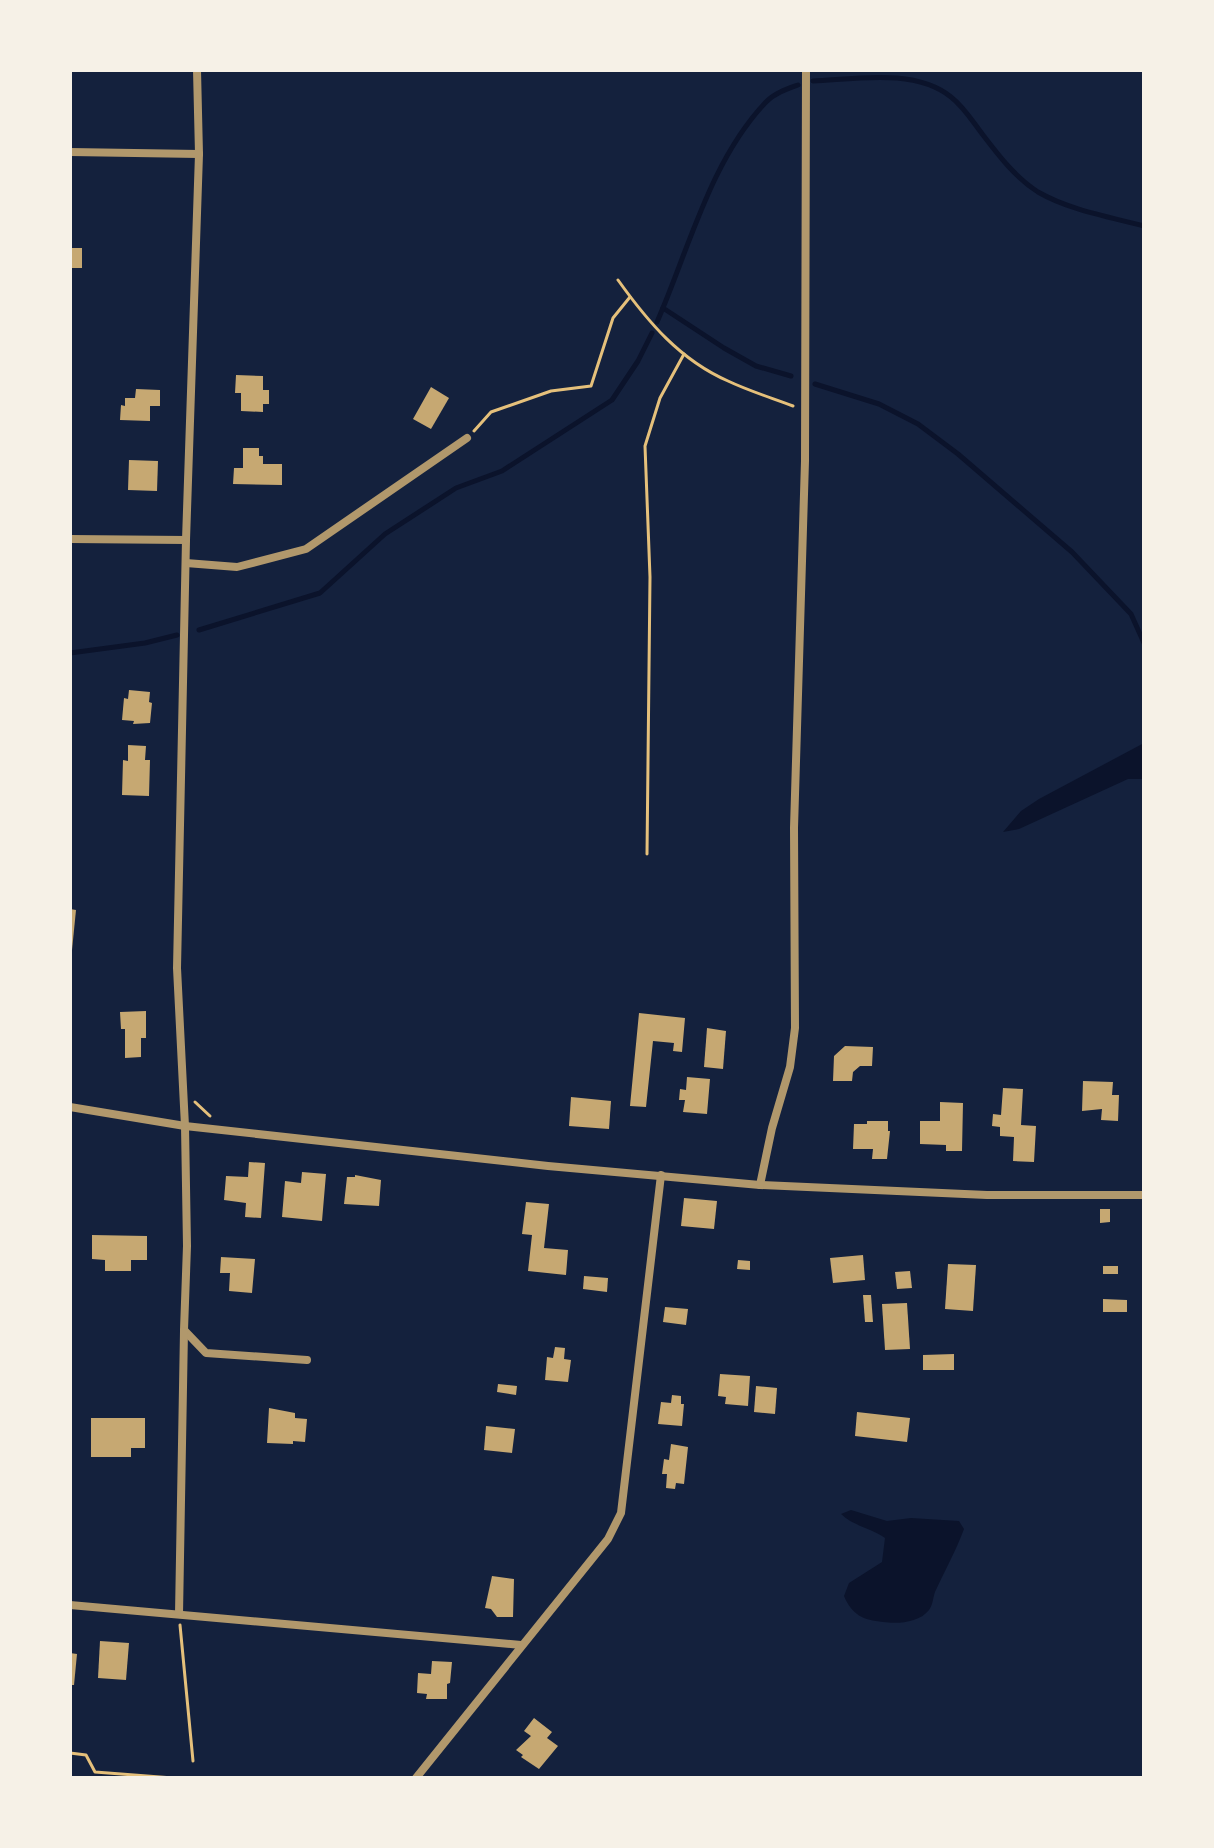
<svg xmlns="http://www.w3.org/2000/svg" width="1214" height="1848" font-family="'Sofia Sans Condensed',sans-serif">
<style>
.water{fill:#0b132b}
.lines{fill:none;stroke-linecap:round;stroke-linejoin:round}
.stream{stroke:#0b132b;stroke-width:5}
.building{fill:#c6a872}
.path{stroke:#e5c07b;stroke-width:3}
.minor{stroke:#b1986c;stroke-width:8}
</style>
<rect width="100%" height="100%" fill="#14213d"/>
<g class="water">
<polygon points="1144,743 1144,779 1128,779 1019,829 1003,832 1021,811 1039,799"/>
<path d="M851 1510 887 1521 911 1518 959 1521 964 1529C956 1551 945 1570 935 1592 933 1597 933 1605 929 1610 919 1623 897 1624 883 1622 863 1620 852 1615 844 1596L849 1583 882 1562 885 1538C871 1528 853 1526 841 1514Z"/>
</g>
<g class="lines">
<g class="stream">
<path d="M813 81C856 79 915 68 951 97 964 107 973 122 983 135 999 156 1015 177 1038 192 1069 210 1110 217 1144 226"/>
<polyline points="663,308 724,348 756,366 791,376"/>
<path d="M657 322C689 249 710 161 766 102 775 93 787 89 798 85"/>
<polyline points="815,384 879,404 918,424 958,454 1072,552 1131,614 1144,643"/>
<polyline points="199,630 320,593 385,534 456,488 502,471 612,400 638,361 652,333"/>
<polyline points="70,653 145,643 177,635"/>
</g>
</g>
<g class="building">
<rect x="70" y="248" width="12" height="20"/>
<polygon points="236,375 263,376 263,390 269,390 269,404 263,404 263,412 241,411 241,393 235,393"/>
<polygon points="431,387 449,398 431,429 413,419"/>
<polygon points="136,389 160,390 160,406 150,406 150,421 120,420 121,405 125,406 125,398 135,398"/>
<polygon points="243,448 259,448 259,456 263,456 263,464 282,464 282,485 233,484 234,468 243,468"/>
<polygon points="129,460 158,461 157,491 128,490"/>
<polygon points="129,690 150,692 149,702 152,703 150,723 133,724 134,721 122,720 124,698 128,699"/>
<polygon points="128,745 146,746 145,760 150,760 149,796 122,795 123,760 128,761"/>
<polygon points="70,909 76,910 72,950 70,950"/>
<polygon points="146,1011 146,1038 141,1038 141,1057 125,1058 125,1029 121,1029 120,1012"/>
<polygon points="639,1013 685,1018 682,1052 673,1051 674,1043 653,1041 646,1107 630,1106"/>
<polygon points="707,1028 726,1031 723,1069 704,1067"/>
<polygon points="845,1046 873,1047 872,1066 860,1066 853,1072 852,1081 833,1081 834,1056"/>
<polygon points="687,1077 710,1079 707,1114 683,1112 685,1100 679,1100 680,1089 686,1090"/>
<polygon points="1083,1081 1113,1082 1112,1095 1119,1095 1118,1121 1101,1120 1102,1109 1082,1111"/>
<polygon points="1003,1088 1023,1089 1021,1125 1036,1126 1034,1162 1013,1161 1014,1137 1000,1136 1000,1127 992,1126 993,1114 1001,1115"/>
<polygon points="571,1097 611,1101 609,1129 569,1126"/>
<polygon points="940,1102 963,1103 962,1151 946,1151 946,1145 920,1144 920,1121 940,1121"/>
<polygon points="867,1121 888,1121 888,1131 890,1131 887,1159 872,1159 873,1149 853,1149 854,1124 867,1124"/>
<polygon points="249,1162 265,1163 261,1218 245,1217 246,1203 224,1200 226,1176 248,1177"/>
<polygon points="302,1172 326,1174 322,1221 282,1217 285,1181 301,1183"/>
<polygon points="355,1175 381,1180 379,1206 344,1204 347,1177 355,1177"/>
<polygon points="684,1198 717,1201 714,1229 681,1226"/>
<polygon points="526,1202 549,1204 544,1248 568,1250 566,1275 528,1271 532,1235 522,1234"/>
<polygon points="1100,1209 1110,1209 1110,1222 1100,1223"/>
<polygon points="92,1235 147,1236 147,1260 131,1260 131,1271 105,1271 105,1260 92,1259"/>
<polygon points="863,1255 865,1280 833,1283 830,1258"/>
<polygon points="221,1257 255,1259 252,1293 229,1291 230,1273 220,1273"/>
<polygon points="738,1260 750,1261 750,1270 737,1269"/>
<polygon points="948,1264 976,1265 973,1311 945,1309"/>
<rect x="1103" y="1266" width="15" height="8"/>
<polygon points="910,1271 912,1288 897,1289 895,1272"/>
<polygon points="584,1276 608,1278 607,1292 583,1289"/>
<polygon points="863,1295 871,1295 873,1322 865,1322"/>
<polygon points="1103,1299 1127,1300 1127,1312 1103,1312"/>
<polygon points="907,1303 910,1349 885,1350 882,1304"/>
<polygon points="665,1307 688,1309 686,1325 663,1322"/>
<polygon points="555,1347 565,1348 564,1359 571,1360 568,1382 545,1380 547,1357 553,1358"/>
<polygon points="954,1354 954,1370 923,1370 923,1355"/>
<polygon points="720,1374 750,1376 748,1406 725,1404 726,1397 718,1396"/>
<polygon points="498,1384 517,1386 516,1395 497,1392"/>
<polygon points="756,1386 777,1388 775,1414 754,1412"/>
<polygon points="672,1395 681,1396 681,1404 684,1404 682,1426 658,1424 661,1402 671,1403"/>
<polygon points="269,1408 295,1413 295,1418 307,1419 305,1442 293,1441 293,1444 267,1443"/>
<polygon points="857,1412 910,1418 907,1442 855,1436"/>
<polygon points="91,1418 145,1418 145,1448 131,1448 131,1457 91,1457"/>
<polygon points="486,1426 515,1429 512,1453 484,1450"/>
<polygon points="671,1444 688,1447 684,1484 676,1483 675,1489 666,1488 667,1474 662,1474 664,1459 669,1460"/>
<polygon points="492,1576 514,1579 513,1617 497,1617 491,1609 485,1608"/>
<polygon points="100,1641 129,1643 126,1680 98,1678"/>
<polygon points="70,1653 77,1654 74,1685 70,1685"/>
<polygon points="432,1661 452,1662 450,1683 447,1684 447,1699 426,1699 427,1694 417,1693 418,1673 431,1674"/>
<polygon points="534,1718 552,1732 547,1738 558,1746 539,1769 521,1757 523,1755 516,1750 531,1736 524,1731"/>
</g>
<g class="lines">
<g class="path">
<path d="M618 280C648 322 680 360 728 381 749 391 772 398 793 406"/>
<polyline points="474,431 491,412 551,391 591,386 613,318 630,297"/>
<polyline points="647,854 650,577 645,446 660,398 684,354"/>
<polyline points="195,1102 210,1116"/>
<polyline points="180,1625 193,1761"/>
<polyline points="70,1753 86,1755 95,1772 173,1778"/>
</g>
<g class="minor">
<polyline points="197,70 199,154 186,540 177,968 185,1126 187,1246 184,1330 206,1353 307,1360"/>
<polyline points="70,152 199,154"/>
<polyline points="70,539 186,540"/>
<polyline points="186,563 237,567 306,549 467,438"/>
<polyline points="70,1107 185,1126 548,1166 760,1185 987,1195 1144,1195"/>
<polyline points="760,1185 772,1128 790,1067 795,1028 794,828 805,461 806,70"/>
<polyline points="70,1605 521,1645"/>
<polyline points="179,1614 184,1331"/>
<polyline points="416,1778 608,1539 621,1513 661,1175"/>
</g>
</g>
<rect width="1214" height="1848" fill="none" stroke="#f6f1e7" stroke-width="144"/>
</svg>
